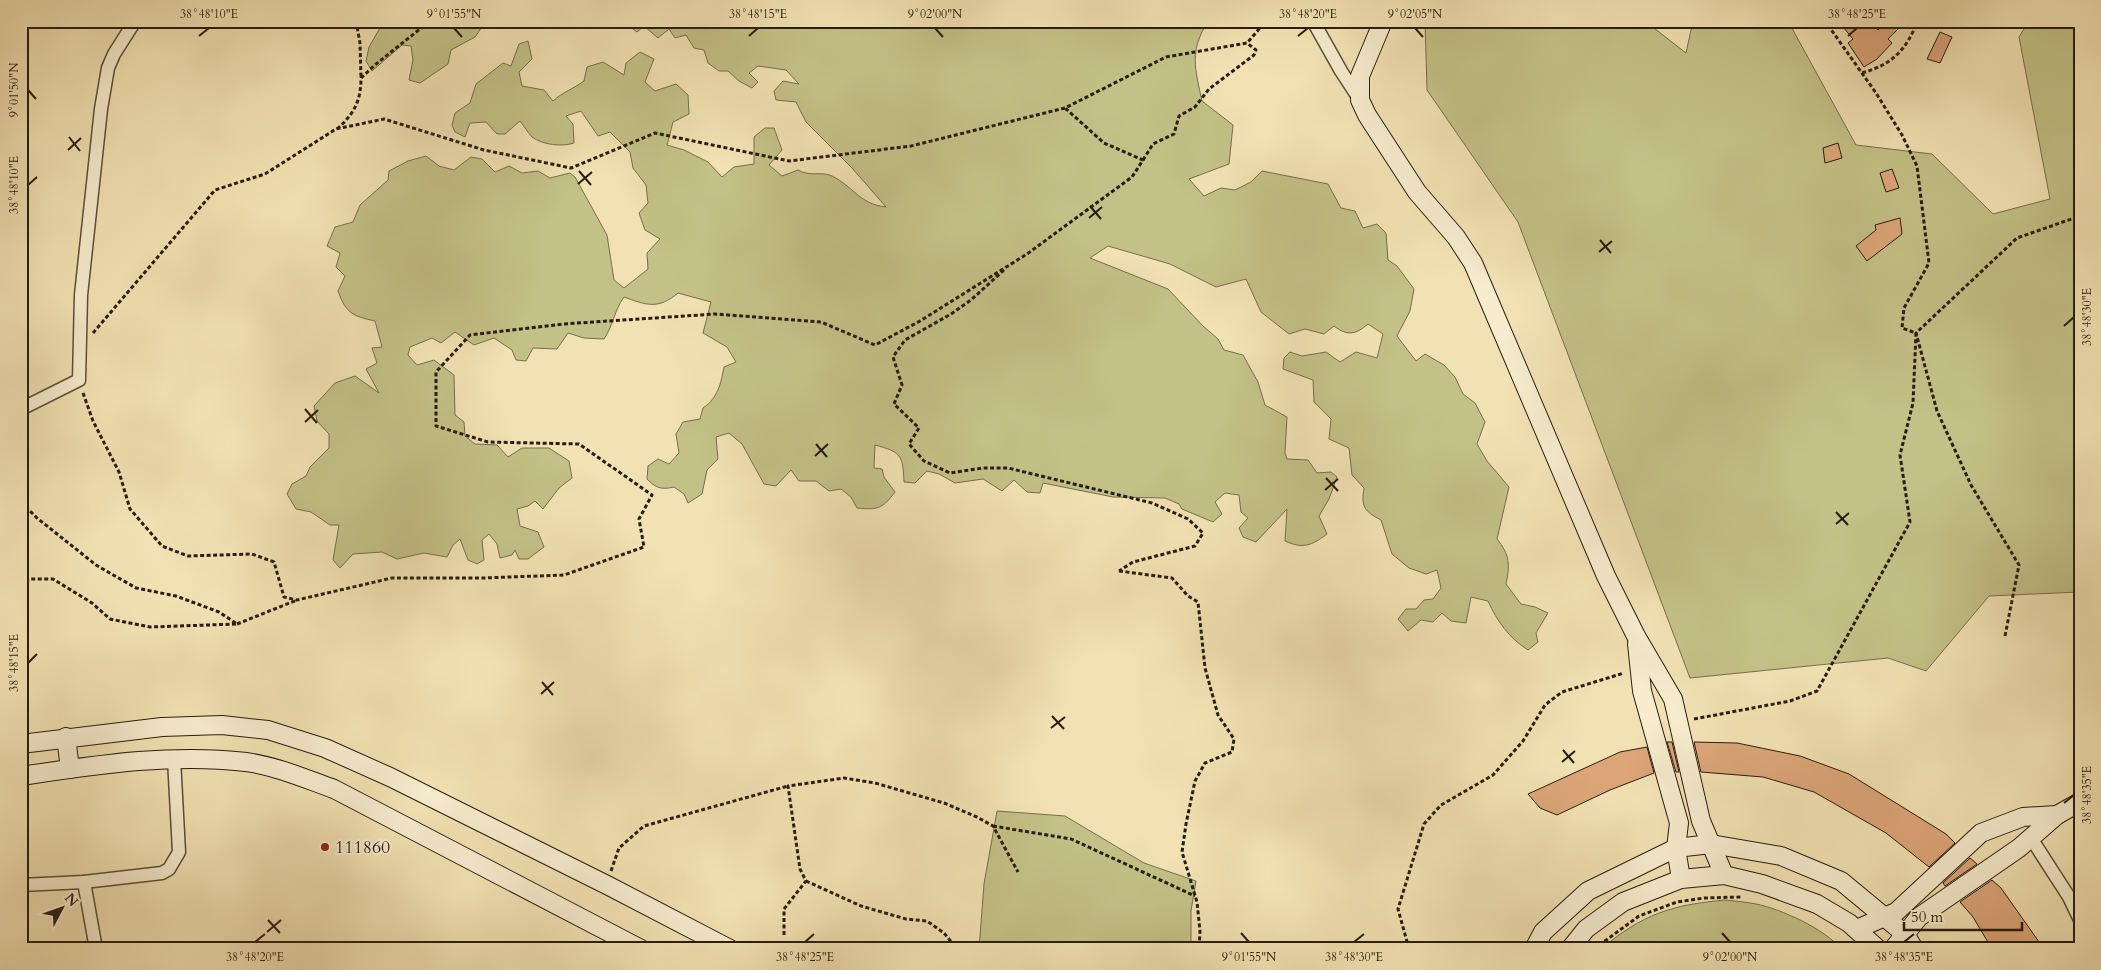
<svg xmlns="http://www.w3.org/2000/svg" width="2101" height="970" font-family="Cardo,serif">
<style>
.green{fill:#c3c187;stroke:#766e4c}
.building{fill:#dca678;stroke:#291c12}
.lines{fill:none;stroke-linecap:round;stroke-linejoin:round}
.street-casing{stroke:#5b4e3a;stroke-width:15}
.secondary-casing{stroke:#291c12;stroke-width:20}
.path{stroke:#291c12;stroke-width:3;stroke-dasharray:4 2.5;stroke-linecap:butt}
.street{stroke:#f7ecce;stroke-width:12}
.secondary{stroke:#f7ecce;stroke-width:18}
.ticks{fill:none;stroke:#291c12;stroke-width:2}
.poi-dot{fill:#8f2418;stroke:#f7ecce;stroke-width:2}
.labels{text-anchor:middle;stroke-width:4;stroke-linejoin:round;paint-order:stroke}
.poi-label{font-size:18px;fill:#291c12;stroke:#f7ecce;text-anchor:start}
.neatline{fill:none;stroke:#291c12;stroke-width:2}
.ticks-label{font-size:12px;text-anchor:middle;fill:#291c12}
</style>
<rect width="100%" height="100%" fill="#f2e2b3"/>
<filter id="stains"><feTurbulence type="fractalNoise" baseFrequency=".004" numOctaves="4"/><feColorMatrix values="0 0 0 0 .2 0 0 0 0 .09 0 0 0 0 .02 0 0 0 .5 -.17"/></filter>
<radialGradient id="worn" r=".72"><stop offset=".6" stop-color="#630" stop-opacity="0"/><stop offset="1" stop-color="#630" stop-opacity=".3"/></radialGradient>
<g class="green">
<polygon points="384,21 427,21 433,29 442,21 457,21 459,24 463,21 486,21 475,37 451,50 448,64 420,83 409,80 413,60 411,46 402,45 372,71 366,61 369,47"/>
<path d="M622 21H1208C1189 52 1195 68 1202 101L1233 125 1229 164 1189 179 1204 196 1221 188 1235 190 1251 182 1262 171 1328 184 1341 208 1355 211 1363 228 1377 224 1386 233 1388 260 1397 266 1414 289 1410 311 1397 336 1416 361 1425 354 1444 365 1455 377 1463 394 1475 403 1485 422 1477 444 1487 461 1509 487 1497 539C1510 555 1510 565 1506 584L1521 604 1535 607 1548 613 1536 633 1538 642 1528 650C1509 638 1497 621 1488 601L1471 597 1466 623 1451 621 1442 613 1433 622 1421 620 1408 631 1398 619 1406 609H1416L1424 600 1433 599 1441 588 1437 570 1426 574 1409 568 1392 554 1381 520C1364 511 1361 507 1364 488L1352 475 1349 448 1329 439 1331 419 1314 402 1313 380 1283 369 1284 358 1290 352 1302 356 1326 352 1340 362 1356 352 1377 358 1383 334 1368 324C1355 335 1347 336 1334 326L1324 334 1305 329 1289 334 1261 312 1246 279 1216 287 1170 264 1108 246 1090 258 1168 289 1203 326 1218 339 1224 350 1243 355 1258 382 1265 405 1287 417 1285 453 1287 459 1308 460 1317 473 1331 472 1337 477 1329 499 1319 516 1327 534C1311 546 1303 549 1285 541L1287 509 1256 542 1243 537 1239 528 1248 518 1241 512 1239 495 1225 493 1215 502 1222 514 1213 522 1182 509 1179 504 1165 498 1113 497 1043 483 1040 493 1027 492 1014 480 1002 491 983 479 955 483 939 474 927 471 915 483 904 482C903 455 901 452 875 445L874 468 882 469 884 477 895 492C882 509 878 510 857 508L851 497 841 489 829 491 816 481H799L791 470 776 486 764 484 742 444 729 433 716 437 718 459 707 470 702 494 688 503 684 494 674 487C661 490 656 488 647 479L648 466 658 459 669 464 679 453 676 434 683 422 700 419 703 408C718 398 721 383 724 367L736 362 727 347 703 333 711 302 678 293C658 310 646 305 624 297 614 311 613 326 604 339L584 338 568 333 557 349 533 348 526 361 516 360 512 350 494 338 474 345 455 332 441 343 432 338 410 347 408 355 417 365 434 360 454 375 455 415 464 422 465 436 475 444 497 445 508 457 522 448H549L569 461 572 478 559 488 543 509 535 501 528 506 517 509 520 526 538 532 544 547 528 559H519L515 550 512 555 500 558 497 544 489 534 482 540 484 560 477 564 468 560 460 539 453 545 447 557 424 553 397 559 382 552 353 554 340 568 333 560 339 525H330L311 512 296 509 287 494 292 484 306 476 310 467 329 448V434L317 421 314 406 335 383 355 376 379 393 366 369 377 363 372 348 382 347 375 321C352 316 346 313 338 291L345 276 336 267 340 253 327 246 335 227 353 222 360 205 388 180 389 171 408 161 426 156 439 166 454 170 471 157 482 159 495 172 509 166 522 173 538 171 550 178 570 173 575 177 607 235 614 280 624 288 648 269 647 253 660 239 645 230 639 213 648 203 646 185 633 168 630 152 610 132 598 136 581 111 566 116 573 124 574 143C562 147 543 145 532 137 528 133 524 126 520 121L505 134H497L486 122 470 123 465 137 455 132 452 125 455 113 470 103 476 84 503 63 511 66 519 44 528 41 532 59 519 72 522 86 544 90 553 101C563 92 573 89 584 81L587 67 603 62 624 75 626 63 640 52 654 59 645 82 655 91 676 84 688 95 689 114 673 122 667 145 684 150 708 162 722 177 734 167 754 164V137L765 128H774L782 150 769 165 782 176 798 170C810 177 822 171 832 176 854 187 859 204 886 207L852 168 806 122 796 102 776 100 774 91 783 81 799 84 786 70 758 66 749 73 758 82 752 88 739 81 728 71H719L708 63 704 50 694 48 686 35 675 38 669 29 658 38 644 26 637 32Z"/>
<polygon points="1425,21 1645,21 1686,53 1693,21 1788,21 1856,145 1932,154 1993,214 2050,199 2019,37 2029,21 2080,21 2080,592 1989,596 1926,671 1888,658 1690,678 1518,222 1427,90"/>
<polygon points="997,811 1065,816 1144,863 1196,881 1191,911 1191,949 979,949 984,884"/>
<path d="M1725 900C1736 901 1746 902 1756 904 1781 909 1825 929 1841 949H1601C1643 914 1671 905 1725 900Z"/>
</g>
<g class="building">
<polygon points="1838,21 1870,21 1878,30 1886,21 1889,21 1898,29 1888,39 1892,43 1877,59 1864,67 1848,43 1853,39"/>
<polygon points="1940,32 1952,37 1940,63 1927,59"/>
<polygon points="1838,143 1842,158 1825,163 1823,148"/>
<polygon points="1892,169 1899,188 1886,192 1880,173"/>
<polygon points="1900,218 1902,234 1867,261 1856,246 1876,230 1875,225"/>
<polygon points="1667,742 1672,742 1679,772 1676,772"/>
<polygon points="1694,742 1737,743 1800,756 1849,774 1946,834 1955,843 1929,867 1886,833 1814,792 1763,777 1701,772"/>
<polygon points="1647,747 1654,773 1610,790 1557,815 1540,808 1528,794 1620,752"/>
<polygon points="1970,858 1977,864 1945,886 1943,883"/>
<polygon points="1992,880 2001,888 2044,949 1992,949 1973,917 1960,902"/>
</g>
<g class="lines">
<g class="street-casing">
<g id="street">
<polyline points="1313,21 1341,71 1360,100"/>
<polyline points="21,409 79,380 81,295 101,109 108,68 114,54 135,21"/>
<polyline points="2031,838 2069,897 2080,920"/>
<polyline points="84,882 96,949"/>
<polyline points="21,885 84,882 162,873 169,869 179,852 174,759"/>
</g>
</g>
<g class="secondary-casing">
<g id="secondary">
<polyline points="1383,21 1360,76 1360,100 1367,115 1417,192 1456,237 1473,263 1606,576 1636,636 1673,699 1701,821 1724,875"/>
<polyline points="1637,644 1642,691 1679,823 1676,848 1681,879"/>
<polyline points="66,737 70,769"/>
<polyline points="21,744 162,727 222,725 268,730 325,748 390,777 607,885 730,949"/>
<path d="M21 776C96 765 171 753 246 762 276 766 306 779 334 789L641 949"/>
<polyline points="1857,929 1896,912 1981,833 2023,817 2057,815"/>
<polyline points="1534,949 1543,932 1588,891 1676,848 1711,844 1781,856 1841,881 1905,934 1914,949"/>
<polyline points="1570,949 1586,929 1623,902 1681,879 1724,875 1762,884 1817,904 1849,923 1878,949"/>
<polyline points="1893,949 1919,917 2019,848 2057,815 2080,802"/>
</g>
</g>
<g class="path">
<polyline points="356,21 360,43 361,77"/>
<path d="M1862 73C1893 64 1905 51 1918 21"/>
<path d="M337 129C354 114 361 101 361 78L376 64 430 21"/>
<polyline points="1143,160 1153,144 1174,134 1179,116 1195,107 1209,89 1254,55 1256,50 1247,43"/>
<polyline points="1004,270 971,300 951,314 905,340 893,357 902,385 894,404 919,428 909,444 924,461 950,473 983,468 1008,468 1152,503 1188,519 1203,533 1195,546 1133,562 1119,571"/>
<polyline points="93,333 215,190 265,174 336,129 384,119 484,150 571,168 655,133 789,161 911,146 1065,108 1166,57 1247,43 1260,28 1256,21"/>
<polyline points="83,393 93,421 119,472 130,509 162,546 188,556 252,554 274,562 284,597 297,600 392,578 483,578 564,575 644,547 639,519 652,495 579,444 488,442 436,426 436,372 470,335 563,324 715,314 821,322 875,345 920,321 1027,254 1132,177 1143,160 1104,143 1065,108"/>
<polyline points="21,502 37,518 96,565 136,588 176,596 219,612 237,624 150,627 110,619 92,603 53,579 30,579 21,583"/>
<polyline points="1119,571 1172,578 1188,596 1198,602 1205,668 1218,715 1234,739 1232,752 1205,763 1195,781 1186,824 1182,852 1197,902 1200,931 1199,949"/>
<polyline points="237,624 297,600"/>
<polyline points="2005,636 2019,565 1971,485 1937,411 1916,333 2017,238 2080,216"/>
<polyline points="1694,719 1790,701 1817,691 1910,522 1900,455 1913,403 1916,333 1902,328 1904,308 1929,263 1917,166 1902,135 1876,93 1825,21"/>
<polyline points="993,826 1071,839 1195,896"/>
<polyline points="611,871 619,848 644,826 788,786"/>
<polyline points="806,881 861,906 906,919 927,921 944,933 957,949"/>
<polyline points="784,935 784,909 806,881 800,869 788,786 844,778 875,783 944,803 977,817 993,826 1018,872"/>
<polyline points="1409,949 1398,909 1424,824 1441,805 1493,775 1523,741 1545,705 1562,692 1624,673"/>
<polyline points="1594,949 1639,916 1677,902 1704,898 1741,897"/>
</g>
<use href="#street" class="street"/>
<use href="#secondary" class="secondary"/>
</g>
<path class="ticks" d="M454 28 462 37M935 28 943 37M1415 28 1423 37M199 36 209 28M749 36 758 28M1298 36 1308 28M1848 36 1857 28M28 90 36 99M69 137 80 151M68 150 81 138M579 171 591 185M578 184 592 172M28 185 37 177M1090 206 1101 219M1089 218 1102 207M1600 240 1611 253M1599 252 1612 241M2064 326 2074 317M305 409 317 423M305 422 318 410M816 444 827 457M815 456 828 444M1326 478 1338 491M1325 490 1338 479M1836 512 1848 525M1836 524 1849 513M28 663 37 654M542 682 553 695M541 694 554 682M1052 716 1064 729M1051 728 1065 717M1563 750 1574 763M1562 762 1575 751M2064 803 2074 795M268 920 280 933M267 932 281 920M1241 933 1249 942M1722 933 1730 942M255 942 265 934M805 942 814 934M1354 942 1364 934M1904 942 1914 934"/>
<circle class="poi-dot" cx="325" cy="847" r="5"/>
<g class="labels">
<g class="poi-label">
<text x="335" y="853">111860</text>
</g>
</g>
<rect width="2101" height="970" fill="none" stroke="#f2e2b3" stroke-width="55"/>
<g transform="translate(62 908) rotate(49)" stroke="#f7ecce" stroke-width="4" paint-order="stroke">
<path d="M0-4L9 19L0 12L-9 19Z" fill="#291c12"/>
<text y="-8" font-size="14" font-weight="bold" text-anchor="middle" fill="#291c12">N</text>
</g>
<path d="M1904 922v8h118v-8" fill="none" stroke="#291c12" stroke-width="2.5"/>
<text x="1911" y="922" font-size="15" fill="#291c12" stroke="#f7ecce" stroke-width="4" paint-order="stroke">50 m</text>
<rect x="28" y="28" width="2046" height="914" class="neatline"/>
<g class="ticks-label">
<text x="209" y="18">38°48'10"E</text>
<text x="454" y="18">9°01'55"N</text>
<text x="758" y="18">38°48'15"E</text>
<text x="935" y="18">9°02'00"N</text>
<text x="1308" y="18">38°48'20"E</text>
<text x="1415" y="18">9°02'05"N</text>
<text x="1857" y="18">38°48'25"E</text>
<text transform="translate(14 90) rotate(-90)" y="4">9°01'50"N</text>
<text transform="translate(14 185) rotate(-90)" y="4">38°48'10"E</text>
<text transform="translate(2087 317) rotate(-90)" y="4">38°48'30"E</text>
<text transform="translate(14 663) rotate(-90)" y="4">38°48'15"E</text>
<text transform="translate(2087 795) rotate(-90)" y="4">38°48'35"E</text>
<text x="255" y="961">38°48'20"E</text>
<text x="805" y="961">38°48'25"E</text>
<text x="1249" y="961">9°01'55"N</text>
<text x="1354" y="961">38°48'30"E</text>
<text x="1730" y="961">9°02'00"N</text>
<text x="1904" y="961">38°48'35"E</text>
</g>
<rect width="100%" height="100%" filter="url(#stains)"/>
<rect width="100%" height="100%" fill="url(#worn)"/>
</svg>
